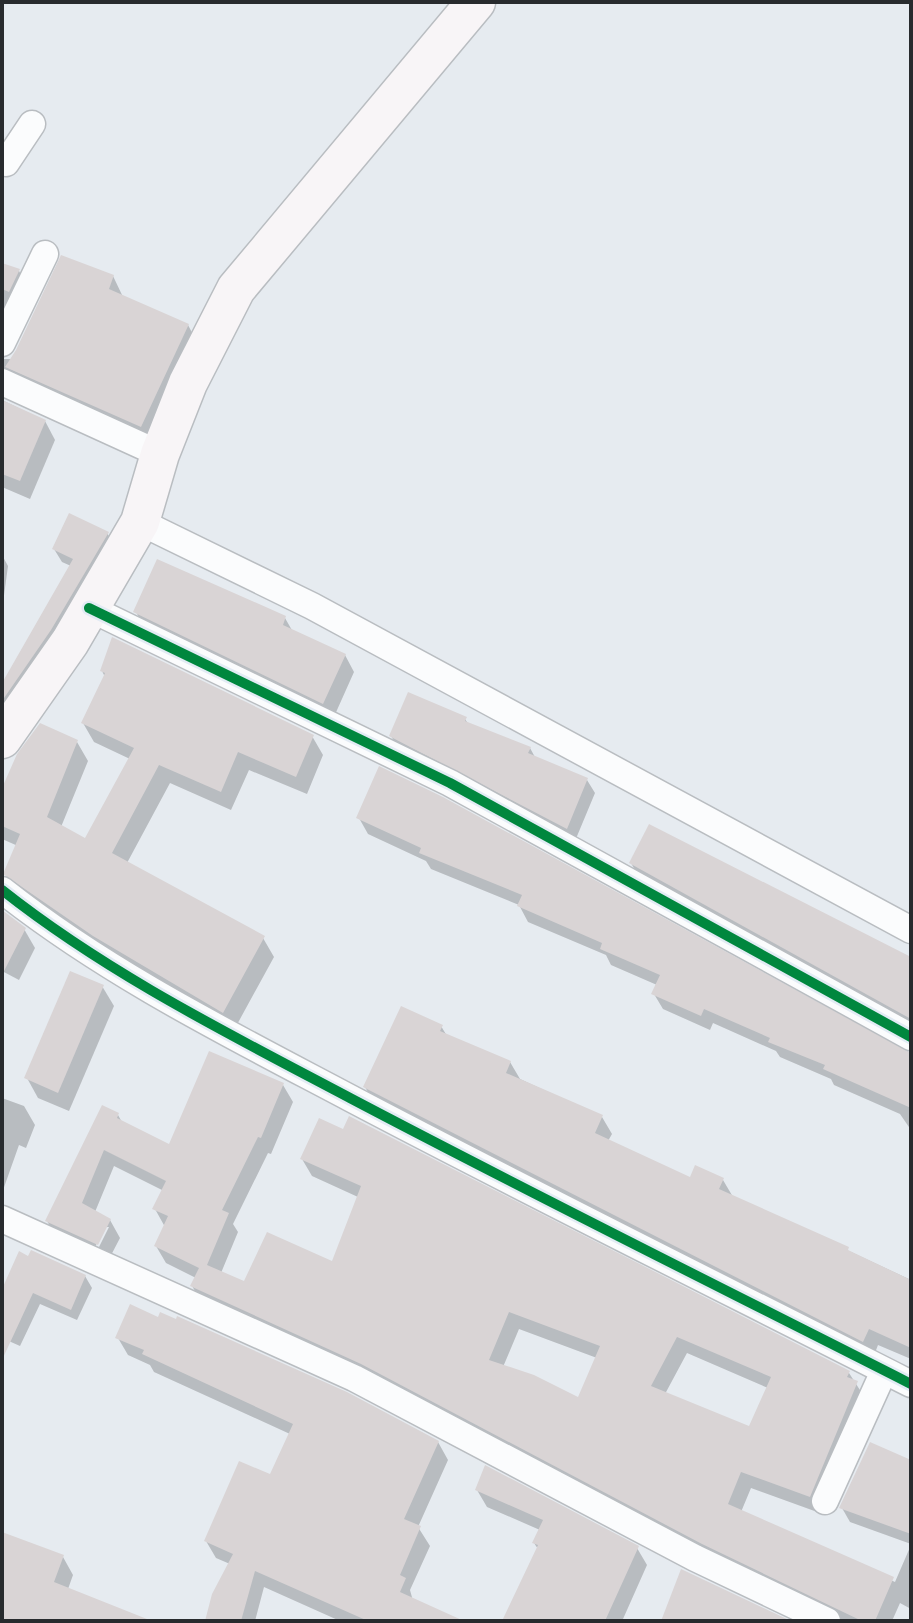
<svg xmlns="http://www.w3.org/2000/svg" width="913" height="1623" font-family="Inter,sans-serif">
<style>
.shadow{fill:#0003;fill-rule:evenodd}
.building{fill:#d9d4d5;fill-rule:evenodd}
.lines{fill:none;stroke-linecap:round;stroke-linejoin:round}
.street-casing{stroke:#b9bdc1;stroke-width:29}
.secondary-casing{stroke:#b9bdc1;stroke-width:41}
.street{stroke:#fbfcfd;stroke-width:26}
.secondary{stroke:#f8f5f7;stroke-width:38}
.cycleway-casing{stroke:#e2ebf4;stroke-width:15}
.cycleway{stroke:#00873e;stroke-width:10}
</style>
<rect width="100%" height="100%" fill="#e6ebf0"/>
<g class="shadow">
<polygon points="2,265 19,271 29,289 2,346"/>
<polygon points="113,276 123,297 188,325 198,344 152,445 2,390 2,359 11,359"/>
<polygon points="2,400 45,421 55,440 30,499 2,487"/>
<polygon points="107,533 115,546 2,724 2,686 71,566 62,562 54,549"/>
<polygon points="2,555 8,566 2,610"/>
<polygon points="136,612 285,618 293,632 345,655 354,672 333,719 145,628"/>
<polygon points="102,671 312,736 323,755 307,794 249,770 231,810 170,783 127,863 263,938 274,957 234,1030 17,893 6,874 18,846 2,839 2,793 77,742 88,761 61,827 86,841 130,759 94,742 83,723 105,677"/>
<polygon points="465,719 469,725 530,748 536,759 587,780 595,793 575,841 399,749 391,736"/>
<polygon points="359,818 911,1053 911,1130 900,1114 834,1085 831,1079 780,1057 776,1051 713,1023 710,1030 663,1009 654,994 657,985 611,965 606,955 528,922 519,905 431,869 426,861 368,834"/>
<polygon points="631,863 911,959 911,1028 640,879"/>
<polygon points="2,912 24,929 35,948 19,980 2,971"/>
<polygon points="102,986 114,1006 69,1111 38,1098 27,1078"/>
<polygon points="441,1026 447,1036 510,1062 520,1079 602,1117 612,1134 608,1141 691,1179 723,1180 733,1197 911,1280 911,1359 878,1345 873,1358 375,1104 365,1087"/>
<path d="M283 1085 293 1102 271 1154 268 1153 233 1224 238 1232 221 1273 245 1284 333 1263 358 1197 312 1176 302 1159 849 1373 867 1401 820 1513 751 1488 741 1512 895 1582 911 1545V1609L900 1603 892 1621H840L203 1304 192 1286 196 1278 166 1263 156 1246 165 1227 155 1209 164 1191 114 1166 95 1212 110 1220 120 1238 108 1261 57 1238 47 1221 118 1115 123 1124 170 1147ZM105 1227H109L95 1255 92 1253ZM519 1329 597 1358 579 1400 503 1367ZM687 1353 768 1388 750 1429 665 1394Z"/>
<polygon points="2,1098 24,1106 35,1125 26,1148 19,1145 2,1193"/>
<polygon points="29,1258 85,1276 92,1288 77,1320 40,1304 20,1346 2,1338 2,1304"/>
<polygon points="118,1338 438,1442 448,1460 418,1527 430,1546 410,1590 413,1601 459,1621 340,1621 264,1587 255,1621 207,1621 230,1564 216,1558 206,1541 271,1477 290,1434 154,1372 150,1365 128,1355"/>
<polygon points="911,1463 911,1544 850,1522 842,1508"/>
<polygon points="477,1490 637,1548 647,1565 623,1619 626,1621 504,1621 538,1549 534,1543 540,1530 487,1507"/>
<polygon points="2,1534 63,1557 73,1575 68,1589 124,1621 2,1621"/>
</g>
<g class="building">
<polygon points="61,255 114,275 109,289 189,324 141,427 5,367 16,350"/>
<polygon points="2,263 20,269 9,292 2,289"/>
<polygon points="2,400 46,420 20,481 2,474"/>
<polygon points="69,513 109,532 51,630 2,701 2,683 73,559 52,549"/>
<polygon points="157,559 286,616 283,625 346,654 323,704 133,612"/>
<polygon points="112,637 314,735 296,777 238,752 221,792 159,765 112,853 265,936 223,1013 93,936 3,874 20,834 2,826 2,788 17,754 40,723 78,740 47,817 85,838 134,748 81,723 105,673 100,671"/>
<polygon points="408,692 467,717 465,721 531,747 528,753 588,778 567,829 389,736"/>
<polygon points="379,766 443,797 911,1053 911,1108 823,1069 825,1065 768,1042 770,1038 704,1009 701,1016 651,994 660,975 600,949 602,943 517,906 522,895 419,853 421,848 356,818"/>
<polygon points="649,824 911,957 911,1019 629,863"/>
<polygon points="2,910 26,928 2,975"/>
<polygon points="70,971 104,985 58,1093 24,1078"/>
<polygon points="401,1006 443,1025 440,1031 511,1061 506,1073 603,1115 595,1133 690,1177 695,1165 724,1178 719,1189 849,1247 848,1250 911,1280 911,1348 869,1329 863,1342 363,1087"/>
<path d="M209 1051 284 1083 261 1138 258 1137 222 1210 229 1213 207 1265 244 1281 267 1232 332 1261 361 1186 300 1159 319 1118 343 1129 349 1116 850 1371 847 1377 858 1381 810 1497 741 1472 728 1504 894 1577 875 1621H862L839 1610 702 1544 361 1364 190 1286 199 1268 154 1246 168 1216 152 1209 166 1181 104 1150 82 1203 111 1219 98 1245 45 1221 102 1105 119 1113 117 1118 169 1144ZM509 1312 600 1346 578 1397 534 1375 489 1360ZM677 1337 771 1377 749 1426 651 1386Z"/>
<polygon points="31,1250 86,1275 71,1310 33,1293 2,1360 2,1289 19,1251 28,1256"/>
<polygon points="130,1304 158,1317 160,1312 176,1319 177,1316 347,1392 439,1441 404,1519 421,1526 400,1575 406,1578 400,1592 464,1621 368,1621 255,1571 241,1621 205,1621 212,1594 233,1554 204,1541 239,1461 270,1474 293,1424 142,1354 144,1350 115,1338"/>
<polygon points="870,1442 911,1460 911,1534 839,1508"/>
<polygon points="485,1465 639,1546 605,1621 502,1621 538,1545 532,1543 543,1520 475,1490"/>
<polygon points="2,1532 64,1555 54,1582 152,1621 2,1621"/>
<polygon points="681,1569 789,1620 788,1621 661,1621"/>
</g>
<g class="lines">
<g class="street-casing">
<g id="street">
<polyline points="2,161 6,163 32,124"/>
<polyline points="2,343 45,254"/>
<polyline points="2,382 160,454"/>
<polyline points="140,522 312,606 911,930"/>
<polyline points="89,608 450,783 911,1037"/>
<path d="M2 890C108 974 231 1035 350 1098 536 1196 724 1289 911 1384"/>
<polyline points="2,1219 354,1378 695,1558 827,1621"/>
<polyline points="825,1501 884,1371"/>
</g>
</g>
<g class="secondary-casing">
<polyline id="secondary" points="2,739 70,642 140,522 160,454 188,383 236,289 476,2"/>
</g>
<use href="#street" class="street"/>
<use href="#secondary" class="secondary"/>
<g class="cycleway-casing">
<g id="cycleway">
<polyline points="89,608 450,783 911,1037"/>
<path d="M2 890C108 974 231 1035 350 1098 536 1196 724 1289 911 1384"/>
</g>
</g>
<use href="#cycleway" class="cycleway"/>
</g>
<rect width="913" height="1623" fill="none" stroke="#282b2e" stroke-width="8"/>
</svg>
